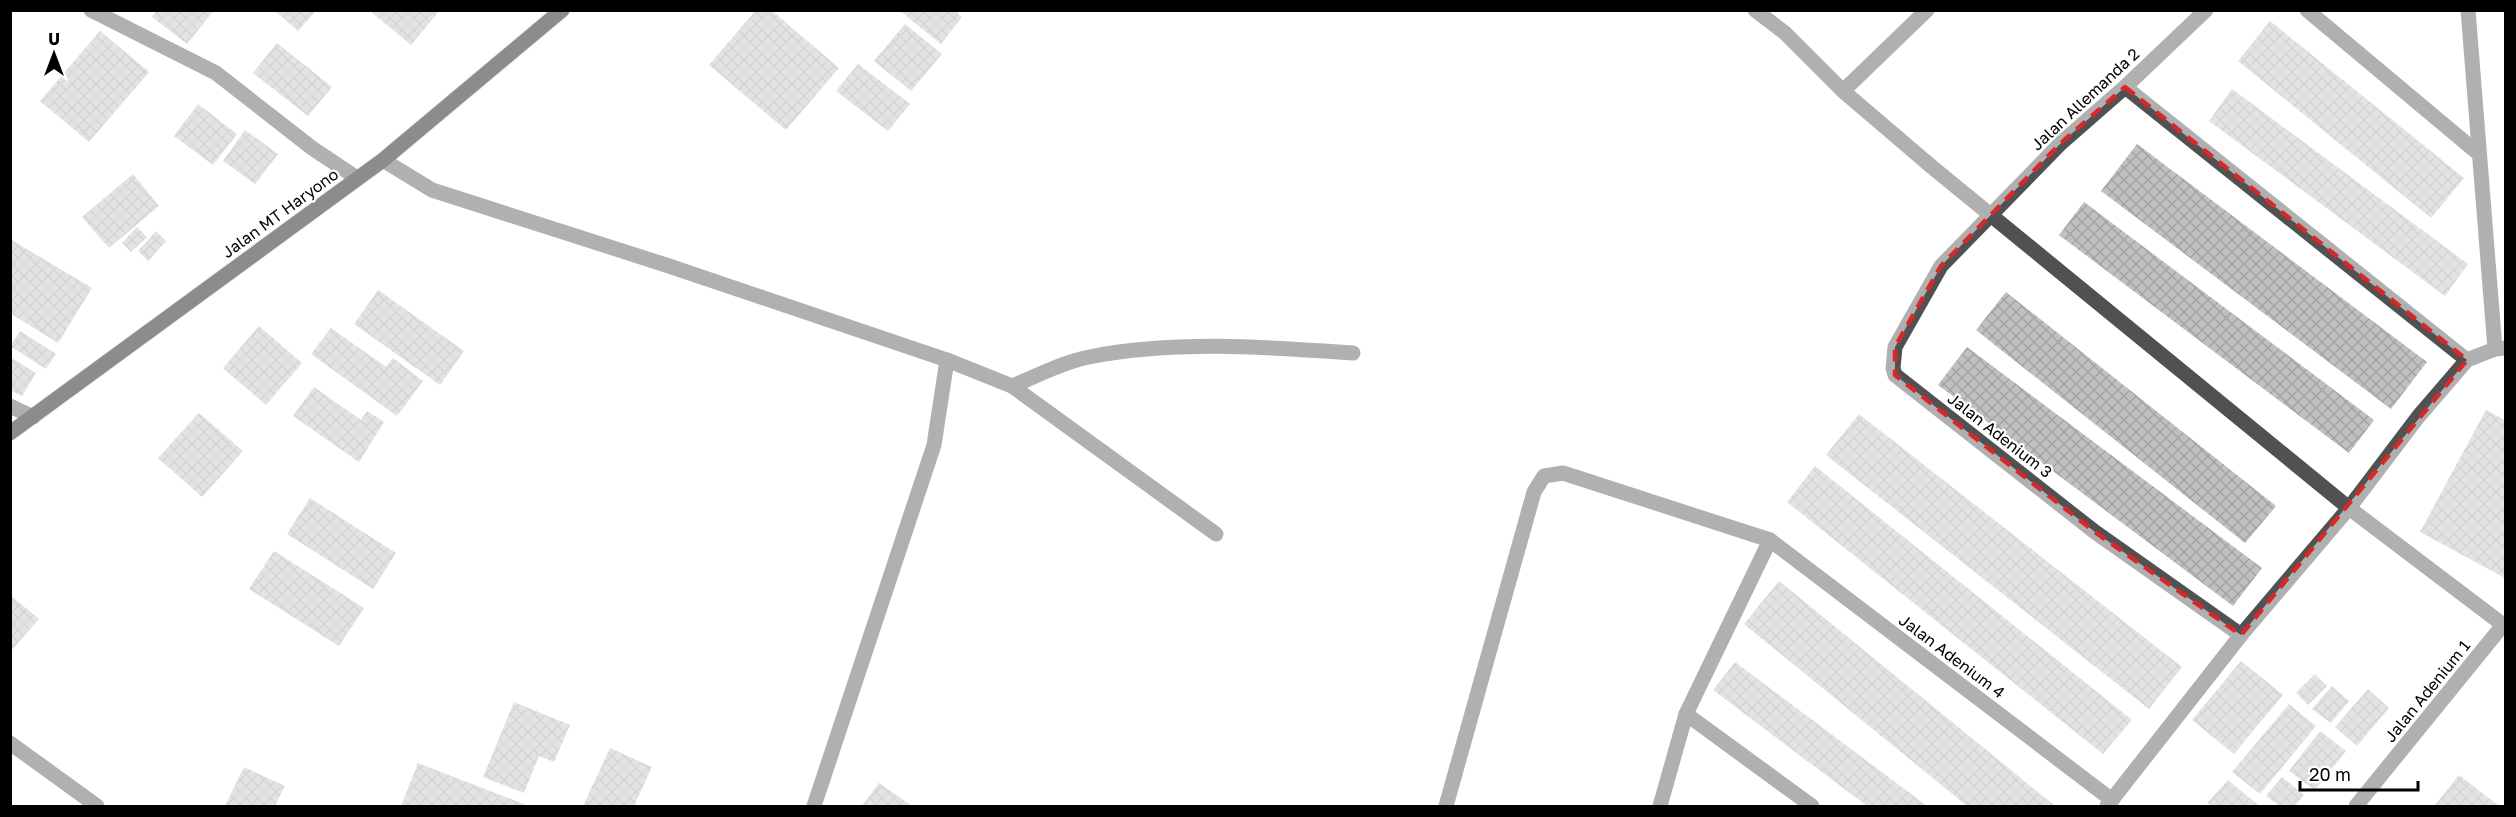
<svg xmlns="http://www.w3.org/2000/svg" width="2516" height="817" font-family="'Golos Text',sans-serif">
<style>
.building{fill:url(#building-cross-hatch)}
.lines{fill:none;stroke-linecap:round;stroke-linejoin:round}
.major-casing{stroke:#dbdbdb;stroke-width:17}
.minor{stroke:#515151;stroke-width:15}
.major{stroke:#000;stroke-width:15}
.marked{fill:none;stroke:#d62828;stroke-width:4.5;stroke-dasharray:12 8;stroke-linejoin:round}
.labels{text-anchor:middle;stroke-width:4.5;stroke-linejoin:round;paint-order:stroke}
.street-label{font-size:16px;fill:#000;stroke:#fff}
</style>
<defs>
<pattern id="building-cross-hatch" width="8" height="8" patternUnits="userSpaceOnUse" patternTransform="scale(1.5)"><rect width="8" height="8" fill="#c0c0c0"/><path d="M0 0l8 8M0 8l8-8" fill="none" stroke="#a3a3a3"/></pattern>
</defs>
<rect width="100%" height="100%" fill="#fff"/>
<g class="building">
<polygon points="157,10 214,10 187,44 152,17"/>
<polygon points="274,10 311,10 314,13 298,31"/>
<polygon points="369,10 440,10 411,45"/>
<polygon points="756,10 771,10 839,68 786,130 709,65"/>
<polygon points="899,10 954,10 962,17 941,44"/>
<polygon points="2270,21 2464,178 2431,218 2238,61"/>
<polygon points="905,24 942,54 911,91 874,61"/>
<polygon points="100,31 149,72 89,142 40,101"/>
<polygon points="277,43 332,87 308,116 253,73"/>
<polygon points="858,64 910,104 888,131 836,91"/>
<polygon points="2232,89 2468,264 2445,296 2209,121"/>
<polygon points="198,104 237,134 213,165 174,136"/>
<polygon points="245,130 278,154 255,184 223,161"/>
<polygon points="2137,144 2427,362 2391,409 2101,191"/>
<polygon points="133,174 159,206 109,248 82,217"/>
<polygon points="2084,202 2374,420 2349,453 2059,235"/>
<polygon points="137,227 147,237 131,252 122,243"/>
<polygon points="156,231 166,241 148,261 138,251"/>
<polygon points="10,239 92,288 58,343 10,313"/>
<polygon points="378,290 464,351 440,385 354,324"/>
<polygon points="2006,292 2276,506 2245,543 1976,330"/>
<polygon points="259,326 302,363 266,405 223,368"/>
<polygon points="331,328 386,367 393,358 423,381 397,416 311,354"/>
<polygon points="20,331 56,354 46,369 10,346"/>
<polygon points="1967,347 2262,568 2233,606 1938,385"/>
<polygon points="10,357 36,373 22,396 10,390"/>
<polygon points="314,387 361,420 367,411 384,422 359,462 293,416"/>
<polygon points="2486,410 2505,420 2505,578 2420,532"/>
<polygon points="199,413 243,451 202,497 158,458"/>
<polygon points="1859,414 2182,667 2149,709 1826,455"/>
<polygon points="1815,466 2132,720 2103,754 1787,502"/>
<polygon points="310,498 396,553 373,589 287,534"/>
<polygon points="274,551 364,608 339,646 249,589"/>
<polygon points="1779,581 2055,806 1967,806 1744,624"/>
<polygon points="10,595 39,619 10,652"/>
<polygon points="2241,661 2283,695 2234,754 2192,720"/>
<polygon points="1735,662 1927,806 1867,806 1713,690"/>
<polygon points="2315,674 2327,686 2308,705 2296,693"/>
<polygon points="2332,686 2349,701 2331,723 2312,709"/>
<polygon points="2368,689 2389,708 2357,746 2335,727"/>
<polygon points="514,702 570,725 554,762 539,756 524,793 483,777"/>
<polygon points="2289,704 2316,726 2260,794 2232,772"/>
<polygon points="2320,731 2346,751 2315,790 2289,771"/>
<polygon points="610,748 652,767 634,806 583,806"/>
<polygon points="418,763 529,806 401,806"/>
<polygon points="244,767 285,786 275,806 225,806"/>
<polygon points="2459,775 2499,806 2438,806 2435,805"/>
<polygon points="2282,777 2304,795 2295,806 2280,806 2266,796"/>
<polygon points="2228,780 2259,806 2212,806 2207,803"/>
<polygon points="879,783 912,806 862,806"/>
</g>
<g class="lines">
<g class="major-casing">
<polyline id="major" points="10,433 383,160 562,10"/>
</g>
<g class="minor">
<polyline points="91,10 216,73 312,148 357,178"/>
<polyline points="1755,10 1785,33 1843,91 1932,167 2349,508 2506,627"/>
<polyline points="2206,10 2125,87 2061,143 1941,266 1895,347 1893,368 1895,375 2095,532 2241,635"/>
<polyline points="2307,10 2479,154"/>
<polyline points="2468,10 2495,349"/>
<polyline points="2125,87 2467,360"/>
<polyline points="1843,91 1927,10"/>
<polyline points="383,160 432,190 666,265 947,360 934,445 814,806"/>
<path d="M947 360 1012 386C1037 376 1063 362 1089 357 1175 340 1266 347 1353 353"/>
<polyline points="1012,386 1216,534"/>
<polyline points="10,406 33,417"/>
<polyline points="1686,714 1812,806"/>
<polyline points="10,743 97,806"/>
<polyline points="1446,806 1534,492 1544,476 1563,473 1770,540 2112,800"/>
<polyline points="1660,806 1686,714 1770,540"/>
<polyline points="2107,806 2241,635 2349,508 2418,417 2467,360 2495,349 2506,348"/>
<polyline points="2356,806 2503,625"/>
</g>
<use href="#major" class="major"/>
</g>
<path d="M0 0H2516V817H0ZM2125 87 2467 360 2241 635 2095 532 1895 375V347L1941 266 2061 143Z" fill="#fff" fill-opacity=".55" fill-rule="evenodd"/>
<path class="marked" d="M2125 87 2467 360 2241 635 2095 532 1895 375V347L1941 266 2061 143Z"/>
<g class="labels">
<g class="street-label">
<text transform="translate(2085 99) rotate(-43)" y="6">Jalan Allemanda 2</text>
<text transform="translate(280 213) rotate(-36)" y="6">Jalan MT Haryono</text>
<text transform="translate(2000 435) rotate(38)" y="6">Jalan Adenium 3</text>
<text transform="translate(1952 656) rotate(37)" y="6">Jalan Adenium 4</text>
<text transform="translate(2427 691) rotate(-51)" y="6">Jalan Adenium 1</text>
</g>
</g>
<rect width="2516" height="817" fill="none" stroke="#000000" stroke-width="24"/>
<g transform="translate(54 54)" stroke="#ffffff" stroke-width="4.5" paint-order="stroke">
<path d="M0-4.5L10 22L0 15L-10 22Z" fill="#000000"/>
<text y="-9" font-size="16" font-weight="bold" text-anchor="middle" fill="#000000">U</text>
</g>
<path d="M2300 781v9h118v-9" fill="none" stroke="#000000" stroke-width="3"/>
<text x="2309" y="781" font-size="18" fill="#000000" stroke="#ffffff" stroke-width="4.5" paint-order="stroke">20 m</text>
</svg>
